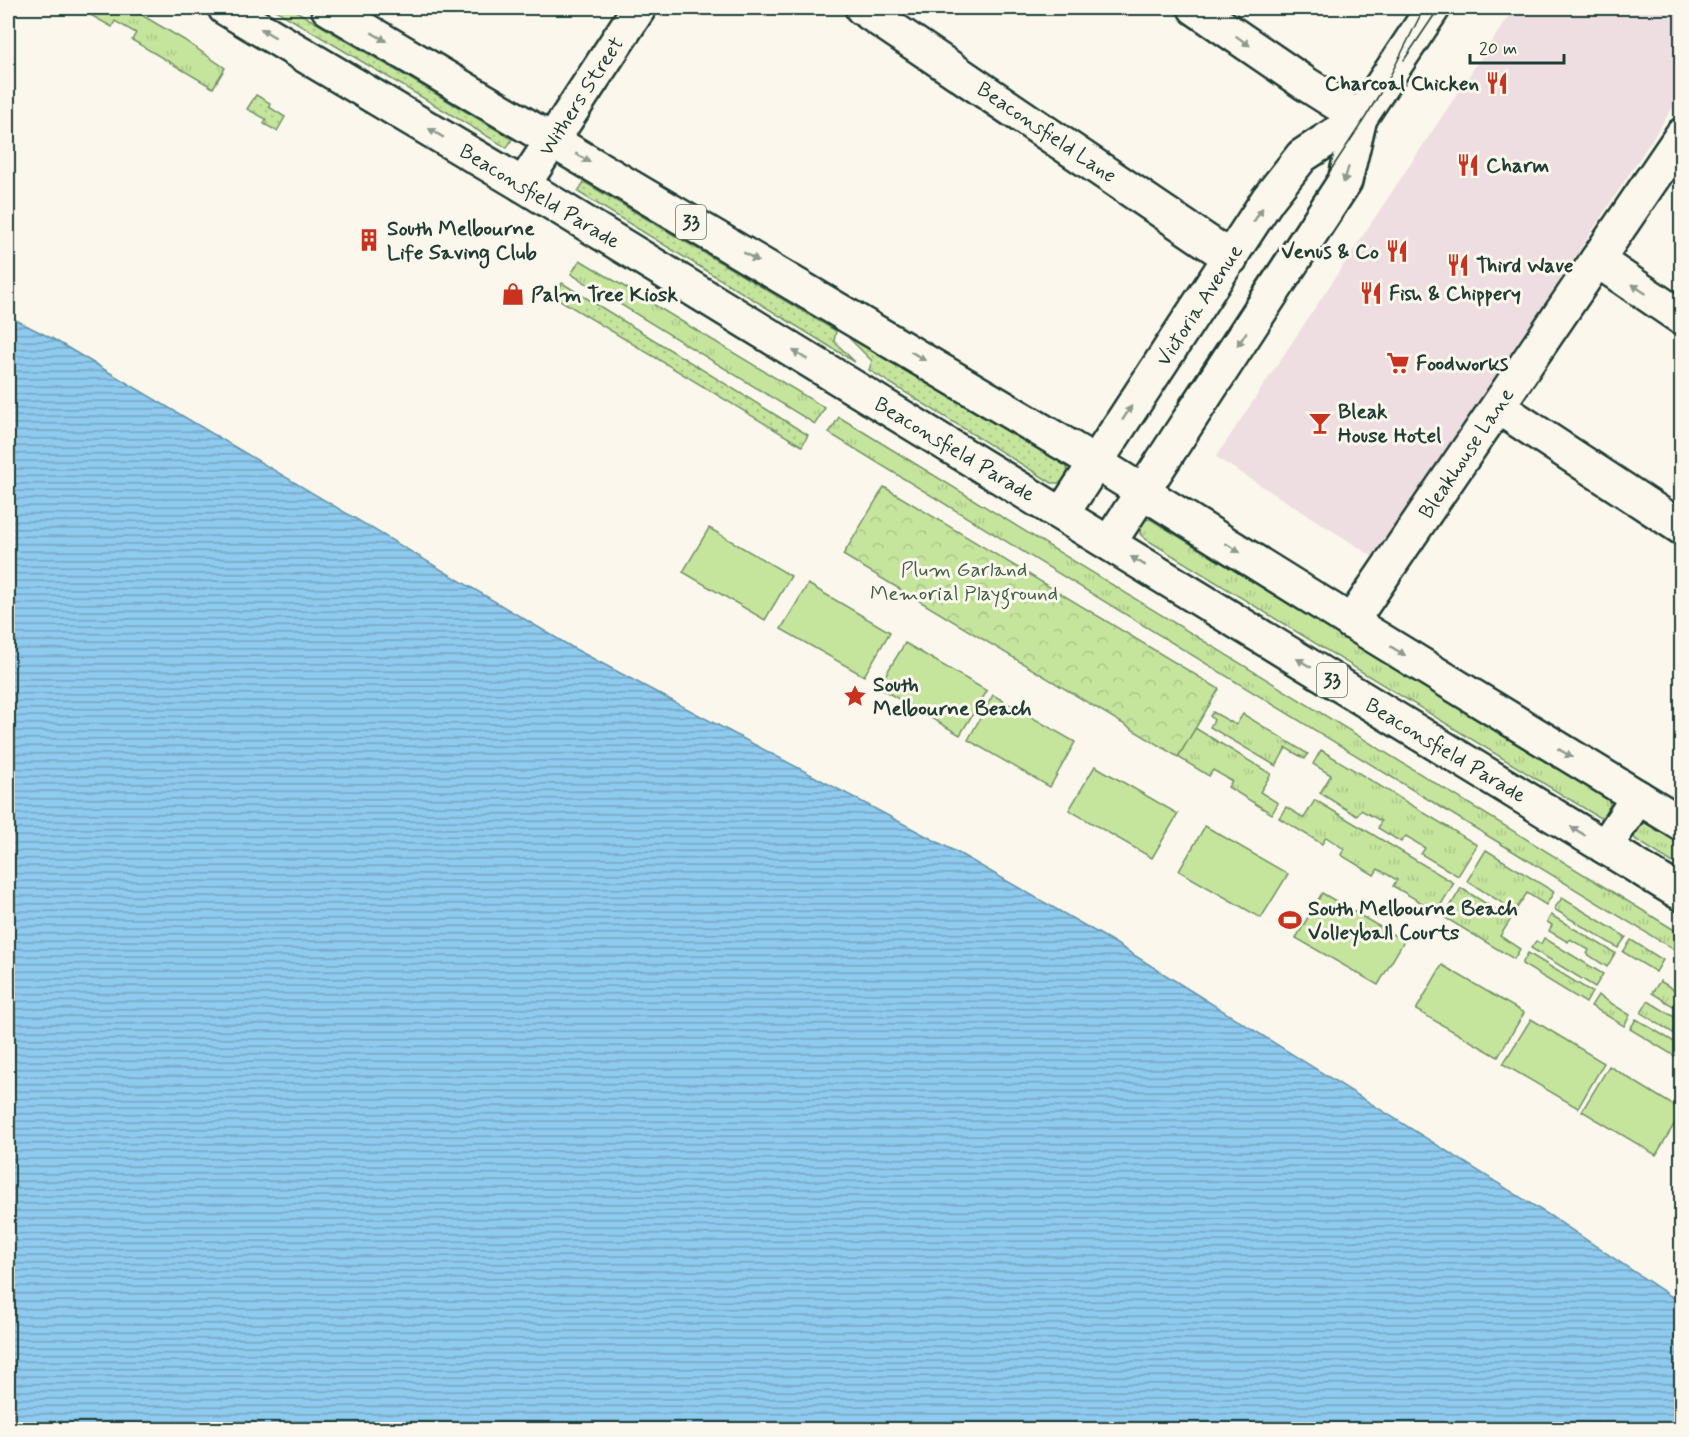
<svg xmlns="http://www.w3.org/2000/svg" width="1689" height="1437" font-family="Mynerve,sans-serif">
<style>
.built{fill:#eedee1}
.grass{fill:url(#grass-tufts);stroke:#729168;stroke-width:1.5}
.forest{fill:url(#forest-crowns);stroke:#729168;stroke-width:1.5}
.garden{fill:url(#garden-dots);stroke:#729168;stroke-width:1.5}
.pitch{fill:#c5e59d;stroke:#729168;stroke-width:1.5}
.water{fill:url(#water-rules);stroke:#6292a4;stroke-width:1.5}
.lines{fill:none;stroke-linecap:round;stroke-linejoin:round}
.minor-casing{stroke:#1f3d34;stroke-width:38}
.major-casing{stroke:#1f3d34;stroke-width:38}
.minor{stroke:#fbf7ec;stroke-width:33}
.major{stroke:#fbf7ec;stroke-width:33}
.tram{stroke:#1f3d34;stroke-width:1.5}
.oneway{fill:#8d9a90}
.labels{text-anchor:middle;stroke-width:6;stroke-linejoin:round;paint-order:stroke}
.shield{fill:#fbf7ec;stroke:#61756b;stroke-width:1.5}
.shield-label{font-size:20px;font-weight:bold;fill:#1f3d34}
.poi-label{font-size:21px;font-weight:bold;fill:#1f3d34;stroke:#fbf7ec;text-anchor:start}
.street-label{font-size:21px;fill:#1f3d34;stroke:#fbf7ec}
.park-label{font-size:21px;fill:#405f49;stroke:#fbf7ec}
</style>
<defs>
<pattern id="grass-tufts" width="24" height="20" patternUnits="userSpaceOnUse" patternTransform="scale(1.5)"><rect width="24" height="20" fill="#c5e59d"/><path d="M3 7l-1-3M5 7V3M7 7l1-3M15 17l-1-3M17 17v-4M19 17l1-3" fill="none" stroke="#a9c588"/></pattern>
<pattern id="forest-crowns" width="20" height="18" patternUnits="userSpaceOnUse" patternTransform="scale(1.5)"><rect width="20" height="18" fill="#c5e59d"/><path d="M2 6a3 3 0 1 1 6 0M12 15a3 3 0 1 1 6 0" fill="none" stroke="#a9c588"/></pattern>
<pattern id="garden-dots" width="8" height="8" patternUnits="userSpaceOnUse" patternTransform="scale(1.5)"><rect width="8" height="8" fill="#c5e59d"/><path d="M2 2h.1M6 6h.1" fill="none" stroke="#a9c588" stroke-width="1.8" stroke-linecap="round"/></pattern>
<pattern id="water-rules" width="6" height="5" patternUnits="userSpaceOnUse" patternTransform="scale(1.5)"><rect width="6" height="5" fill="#8fcaef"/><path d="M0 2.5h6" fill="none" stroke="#74a5c2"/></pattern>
</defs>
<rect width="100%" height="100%" fill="#fbf7ec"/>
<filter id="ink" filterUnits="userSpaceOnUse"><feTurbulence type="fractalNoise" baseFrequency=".0167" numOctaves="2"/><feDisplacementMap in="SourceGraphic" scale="12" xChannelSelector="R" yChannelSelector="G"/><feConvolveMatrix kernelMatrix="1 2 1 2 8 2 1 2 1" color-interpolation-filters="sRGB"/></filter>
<g filter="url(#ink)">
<polygon class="built" points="1514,8 1681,8 1681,95 1377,559 1216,457"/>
<g class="grass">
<polygon points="78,8 130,8 184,40 225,68 213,88 132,40 136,33 115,21 112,27"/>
<polygon points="580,260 825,408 815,424 571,274"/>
<polygon points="839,417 1681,934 1681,954 829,433"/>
<polygon points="1150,519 1609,800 1610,805 1603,817 1600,818 1144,538 1140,534 1140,524 1145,520"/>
<polygon points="1213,712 1236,725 1243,714 1308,754 1305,759 1286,748 1276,766 1210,727 1214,720 1210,716"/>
<polygon points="1195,728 1271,774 1260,792 1278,803 1272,814 1228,787 1232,781 1213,770 1209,776 1178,757"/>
<polygon points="1321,750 1477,845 1458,876 1421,854 1425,848 1406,836 1401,842 1378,828 1381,821 1361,810 1357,816 1320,793 1331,775 1313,764"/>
<polygon points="1315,800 1454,883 1440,906 1435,904 1432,909 1393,886 1397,880 1378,869 1374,875 1341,855 1344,849 1326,837 1322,844 1279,818 1286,807 1304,818"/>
<polygon points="1644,822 1681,844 1681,868 1635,839 1634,836"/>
<polygon points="1486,850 1554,892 1546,905 1527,893 1515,911 1467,881"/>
<polygon points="1461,888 1511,919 1500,936 1520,949 1514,959 1444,917"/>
<polygon points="1562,898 1626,937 1618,948 1554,909"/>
<polygon points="1551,915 1615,953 1607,967 1587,954 1589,950 1570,939 1568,942 1549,931 1552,925 1547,922"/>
<polygon points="1544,938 1603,974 1595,987 1531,948 1536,941 1541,944"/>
<polygon points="1631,940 1663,960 1656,972 1623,952"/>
<polygon points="1528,953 1592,992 1586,1003 1522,964"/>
<polygon points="1660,981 1681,994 1681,1006 1675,1002 1673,1006 1652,993"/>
<polygon points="1598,995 1630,1015 1624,1026 1591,1006"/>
<polygon points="1648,1001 1681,1021 1681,1038 1641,1013"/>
<polygon points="1636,1019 1681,1046 1681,1060 1630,1029"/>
</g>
<polygon class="forest" points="884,487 1219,689 1178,757 843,555"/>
<g class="garden">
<polygon points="272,8 291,8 512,139 507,148"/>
<polygon points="256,95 270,103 269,107 285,117 277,131 264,124 266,119 247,109"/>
<polygon points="584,182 836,331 834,341 855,362 578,192"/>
<polygon points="562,283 808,435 802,446 555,297"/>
<polygon points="848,337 1063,464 1067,467 1068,476 1061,483 1052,483 869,370 872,361"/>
</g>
<g class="pitch">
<polygon points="709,528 791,576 765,620 683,572"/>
<polygon points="808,584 890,632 864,676 781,629"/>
<polygon points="905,643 987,691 960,735 878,687"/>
<polygon points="993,695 1075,742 1050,787 968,740"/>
<polygon points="1095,766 1178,814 1152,858 1069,810"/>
<polygon points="1205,826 1288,874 1261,918 1179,871"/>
<polygon points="1322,893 1404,941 1378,985 1296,938"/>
<polygon points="1442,965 1524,1013 1498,1057 1416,1010"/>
<polygon points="1531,1019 1604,1063 1578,1108 1503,1064"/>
<polygon points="1609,1066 1681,1110 1681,1113 1656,1155 1582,1111"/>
</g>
<polygon class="water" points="8,316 53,339 575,649 960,854 1110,940 1555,1219 1681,1303 1681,1429 8,1429"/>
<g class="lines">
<g class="minor-casing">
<g id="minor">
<polyline points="862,8 1231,258"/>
<polyline points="1195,8 1306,84 1360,118"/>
<polyline points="523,185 639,8"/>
<polyline points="1597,260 1682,318"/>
<polyline points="1498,407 1682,528"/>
<polyline points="1062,514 1268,199 1302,156 1360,118"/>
<polyline points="1109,543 1345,181 1360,118 1433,8"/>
<polyline points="1351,622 1682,135"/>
</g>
</g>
<g class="major-casing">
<g id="major">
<polyline points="225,8 523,185 1682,894"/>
<polyline points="328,8 1095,462 1366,631 1682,824"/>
<polyline points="1605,847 1638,797"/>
</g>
</g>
<use href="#minor" class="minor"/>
<use href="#major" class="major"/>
<g class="tram">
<polyline points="1404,60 1439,8"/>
<polyline points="1178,402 1365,118 1388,80 1424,8"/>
</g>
</g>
<defs><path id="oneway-solid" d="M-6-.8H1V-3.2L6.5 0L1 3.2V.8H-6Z" transform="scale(1.5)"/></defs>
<g class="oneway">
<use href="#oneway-solid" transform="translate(268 33) rotate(-149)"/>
<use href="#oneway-solid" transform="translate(379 37) rotate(31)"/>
<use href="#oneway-solid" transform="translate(1243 41) rotate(35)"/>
<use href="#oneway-solid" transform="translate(436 133) rotate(-149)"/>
<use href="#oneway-solid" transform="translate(583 158) rotate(31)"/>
<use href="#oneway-solid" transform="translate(1346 175) rotate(108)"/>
<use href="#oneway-solid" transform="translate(1258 215) rotate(-57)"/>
<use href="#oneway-solid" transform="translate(751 257) rotate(31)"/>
<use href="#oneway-solid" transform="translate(1639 289) rotate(-146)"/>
<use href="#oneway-solid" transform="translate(1242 339) rotate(123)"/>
<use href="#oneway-solid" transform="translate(800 355) rotate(-148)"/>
<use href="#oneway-solid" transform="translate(918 356) rotate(31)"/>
<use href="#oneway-solid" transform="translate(1127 413) rotate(-57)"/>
<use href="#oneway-solid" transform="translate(1233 548) rotate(32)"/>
<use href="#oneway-solid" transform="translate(1138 561) rotate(-149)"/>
<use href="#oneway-solid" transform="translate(1398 651) rotate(31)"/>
<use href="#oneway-solid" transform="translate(1304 663) rotate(-149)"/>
<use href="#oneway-solid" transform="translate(1565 753) rotate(31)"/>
<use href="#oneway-solid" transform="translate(1578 831) rotate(-149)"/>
</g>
</g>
<defs>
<g id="restaurant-bare" transform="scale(1.8)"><path d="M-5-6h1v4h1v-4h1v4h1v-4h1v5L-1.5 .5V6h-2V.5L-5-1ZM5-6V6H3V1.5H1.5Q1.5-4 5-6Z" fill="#c8321e" stroke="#fbf7ec" stroke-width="2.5" paint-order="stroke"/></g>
<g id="building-bare" transform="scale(1.8)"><path d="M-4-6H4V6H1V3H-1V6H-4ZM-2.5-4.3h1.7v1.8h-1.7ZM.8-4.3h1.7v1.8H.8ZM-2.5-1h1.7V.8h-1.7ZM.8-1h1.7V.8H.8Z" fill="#c8321e" stroke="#fbf7ec" stroke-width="2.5" paint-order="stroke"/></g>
<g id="shop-bare" transform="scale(1.8)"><path d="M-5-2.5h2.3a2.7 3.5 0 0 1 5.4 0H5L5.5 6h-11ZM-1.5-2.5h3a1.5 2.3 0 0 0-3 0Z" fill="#c8321e" stroke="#fbf7ec" stroke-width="2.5" paint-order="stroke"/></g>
<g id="supermarket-bare" transform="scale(1.8)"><path d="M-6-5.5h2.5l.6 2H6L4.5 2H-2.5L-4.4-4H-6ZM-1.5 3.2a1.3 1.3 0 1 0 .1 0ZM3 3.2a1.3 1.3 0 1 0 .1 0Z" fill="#c8321e" stroke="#fbf7ec" stroke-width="2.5" paint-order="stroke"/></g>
<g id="bar-bare" transform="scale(1.8)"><path d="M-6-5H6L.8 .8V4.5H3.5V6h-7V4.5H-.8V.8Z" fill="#c8321e" stroke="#fbf7ec" stroke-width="2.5" paint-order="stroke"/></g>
<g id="sight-bare" transform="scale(1.8)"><path d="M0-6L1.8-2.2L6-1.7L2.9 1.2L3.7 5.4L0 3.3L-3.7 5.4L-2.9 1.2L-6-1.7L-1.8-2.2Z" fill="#c8321e" stroke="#fbf7ec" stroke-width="2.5" paint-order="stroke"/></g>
<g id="stadium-bare" transform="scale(1.8)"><path d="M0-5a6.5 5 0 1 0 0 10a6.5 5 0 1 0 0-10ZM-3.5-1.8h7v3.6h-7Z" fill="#c8321e" stroke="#fbf7ec" stroke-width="2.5" paint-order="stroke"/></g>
</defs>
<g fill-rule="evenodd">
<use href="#restaurant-bare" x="1497" y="83"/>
<use href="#restaurant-bare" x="1468" y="165"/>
<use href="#building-bare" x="369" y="240"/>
<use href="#restaurant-bare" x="1397" y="251"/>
<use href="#restaurant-bare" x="1458" y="265"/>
<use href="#restaurant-bare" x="1371" y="293"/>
<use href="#shop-bare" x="513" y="294"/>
<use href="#supermarket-bare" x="1398" y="363"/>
<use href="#bar-bare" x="1320" y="423"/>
<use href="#sight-bare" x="855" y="696"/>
<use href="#stadium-bare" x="1290" y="920"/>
</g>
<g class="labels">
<g class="shield">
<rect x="676" y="205" width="30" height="34" rx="4.5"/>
<rect x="1317" y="663" width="30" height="34" rx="4.5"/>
</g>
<g class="shield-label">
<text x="691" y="229">33</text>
<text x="1332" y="687">33</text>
</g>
<g class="poi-label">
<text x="1479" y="90" text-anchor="end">Charcoal Chicken</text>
<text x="1486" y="172">Charm</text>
<text x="387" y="235">South Melbourne<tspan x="387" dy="24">Life Saving Club</tspan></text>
<text x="1379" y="258" text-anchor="end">Venus &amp; Co</text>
<text x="1476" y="272">Third Wave</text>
<text x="1389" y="300">Fish &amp; Chippery</text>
<text x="531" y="301">Palm Tree Kiosk</text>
<text x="1416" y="370">Foodworks</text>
<text x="1338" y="418">Bleak<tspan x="1338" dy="24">House Hotel</tspan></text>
<text x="873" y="691">South<tspan x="873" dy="24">Melbourne Beach</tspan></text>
<text x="1308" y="915">South Melbourne Beach<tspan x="1308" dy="24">Volleyball Courts</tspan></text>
</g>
<g class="street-label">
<text transform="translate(581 96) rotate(-57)" y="7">Withers Street</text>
<text transform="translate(1047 132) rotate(34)" y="7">Beaconsfield Lane</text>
<text transform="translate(540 196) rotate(31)" y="7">Beaconsfield Parade</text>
<text transform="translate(1199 305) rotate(-57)" y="7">Victoria Avenue</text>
<text transform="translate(955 449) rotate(31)" y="7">Beaconsfield Parade</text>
<text transform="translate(1466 453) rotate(-56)" y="7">Bleakhouse Lane</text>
<text transform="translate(1446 750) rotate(31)" y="7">Beaconsfield Parade</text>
</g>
<g class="park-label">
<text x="964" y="576">Plum Garland<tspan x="964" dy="24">Memorial Playground</tspan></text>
</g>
</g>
<rect width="1689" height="1437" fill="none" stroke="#fbf7ec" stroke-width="30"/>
<rect x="15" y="15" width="1659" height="1407" fill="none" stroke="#1f3d34" stroke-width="2" filter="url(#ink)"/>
<path d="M1470 54v9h94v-9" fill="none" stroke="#1f3d34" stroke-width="3"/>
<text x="1479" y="54" font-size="18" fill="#1f3d34" stroke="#fbf7ec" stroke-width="4.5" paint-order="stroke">20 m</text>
</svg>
